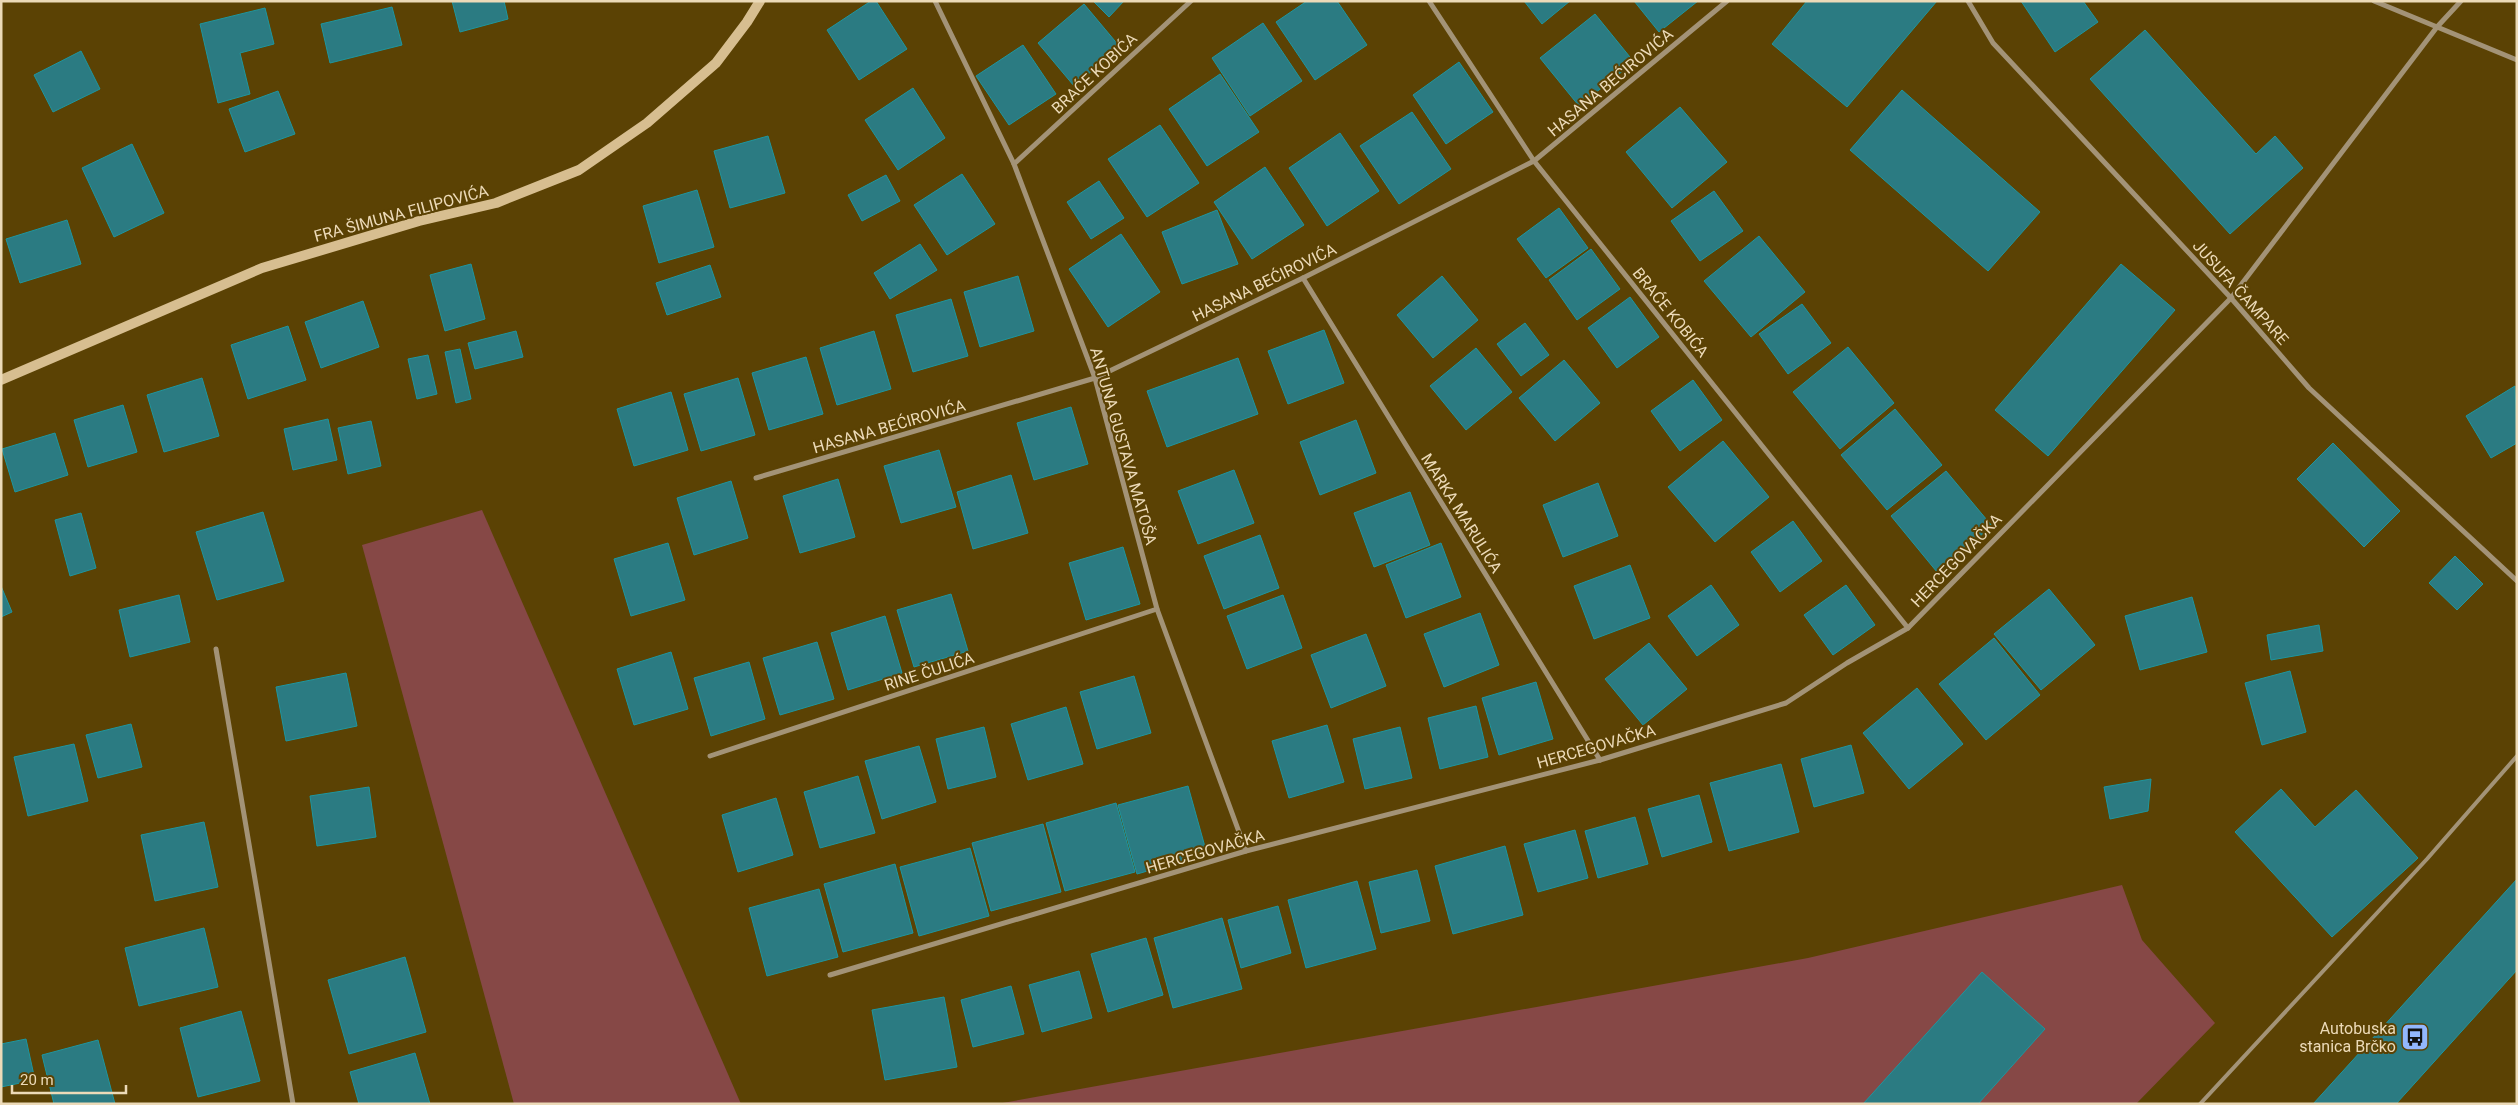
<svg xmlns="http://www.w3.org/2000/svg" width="2518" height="1105" font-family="Roboto,sans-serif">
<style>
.green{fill:#864846}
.building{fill:#2b7b82;stroke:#1e969f}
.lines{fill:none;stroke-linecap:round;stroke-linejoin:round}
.lane{stroke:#a39377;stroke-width:4}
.street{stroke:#a39377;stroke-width:5}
.secondary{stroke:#d7be90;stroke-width:10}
.labels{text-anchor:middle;stroke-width:4;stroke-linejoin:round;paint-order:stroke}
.street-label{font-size:16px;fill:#ecdab8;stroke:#5b4204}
.poi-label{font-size:16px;fill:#ecdab8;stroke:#5b4204;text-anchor:end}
</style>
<rect width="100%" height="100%" fill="#5b4204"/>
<g class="green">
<polygon points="482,510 741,1104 514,1104 362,545"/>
<polygon points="2122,885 2142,940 2215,1023 2136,1104 997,1104 1808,958"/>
</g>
<g class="building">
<polygon points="452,1 504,1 508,19 460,32"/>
<polygon points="871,1 876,1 907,49 859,80 827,30"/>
<polygon points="1093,1 1124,1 1109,17"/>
<polygon points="1307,1 1337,1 1367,45 1315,80 1276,22"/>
<polygon points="1524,1 1570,1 1542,24"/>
<polygon points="1634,1 1698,1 1659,32"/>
<polygon points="1807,1 1937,1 1847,107 1772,44"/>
<polygon points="2021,1 2083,1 2098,22 2055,52"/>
<polygon points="1084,4 1120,47 1074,86 1038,43"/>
<polygon points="392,7 402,45 330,63 321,24"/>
<polygon points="265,8 274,44 240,53 250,94 218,103 200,24"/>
<polygon points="1595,14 1634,62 1579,106 1540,58"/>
<polygon points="1263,23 1302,81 1250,116 1212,58"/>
<polygon points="2145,30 2256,154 2275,136 2303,168 2230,234 2090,79"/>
<polygon points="1023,45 1056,94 1009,125 976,76"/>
<polygon points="81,51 100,89 53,112 34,75"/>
<polygon points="1459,62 1493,112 1446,144 1413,95"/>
<polygon points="1220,74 1259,132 1207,166 1169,109"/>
<polygon points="913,88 945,138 898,170 865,120"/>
<polygon points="1902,90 2040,212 1988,271 1850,150"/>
<polygon points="278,91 295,134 245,152 229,109"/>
<polygon points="1680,107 1727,162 1672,208 1626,152"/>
<polygon points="1412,112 1451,169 1399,204 1360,146"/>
<polygon points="1160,125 1199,183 1147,217 1108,159"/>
<polygon points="1340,133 1379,191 1327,226 1289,168"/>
<polygon points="768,136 785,193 730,208 714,151"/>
<polygon points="132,144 164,213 114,237 82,168"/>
<polygon points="1265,167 1304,225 1252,259 1214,202"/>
<polygon points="962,174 995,224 947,255 914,205"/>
<polygon points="886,175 900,201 862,221 848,195"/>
<polygon points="1099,181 1124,218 1091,239 1067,202"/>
<polygon points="697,190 714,247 659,263 643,206"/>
<polygon points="1714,191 1743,231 1700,261 1671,221"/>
<polygon points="1559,208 1588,248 1546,278 1517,239"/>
<polygon points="1217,210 1238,264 1182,284 1162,232"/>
<polygon points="67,220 81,264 20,283 6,239"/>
<polygon points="1121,234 1160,292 1108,327 1069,269"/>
<polygon points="1759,236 1805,292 1751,337 1704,281"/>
<polygon points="920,244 937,270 890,299 874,273"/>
<polygon points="1591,249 1620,289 1577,320 1549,280"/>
<polygon points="471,264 485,319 445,331 430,275"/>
<polygon points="2121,264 2175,310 2048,456 1995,410"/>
<polygon points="710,265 721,297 667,315 656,283"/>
<polygon points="1018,276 1034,331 980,347 964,292"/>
<polygon points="1442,276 1478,320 1433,358 1397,315"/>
<polygon points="1630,297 1659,337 1617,368 1588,328"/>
<polygon points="951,299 968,356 913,372 896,315"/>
<polygon points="363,301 379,347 321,368 305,322"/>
<polygon points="1802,304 1831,343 1788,374 1759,334"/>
<polygon points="1525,323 1549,355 1521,376 1497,344"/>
<polygon points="288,326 306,380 248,399 231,345"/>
<polygon points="1324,330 1344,383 1288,404 1268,351"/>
<polygon points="516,331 523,357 475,369 468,343"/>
<polygon points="874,331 891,389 837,405 820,348"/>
<polygon points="1848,347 1894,403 1840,449 1793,392"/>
<polygon points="1476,348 1512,392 1466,430 1430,386"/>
<polygon points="460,349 471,399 456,403 445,352"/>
<polygon points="428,355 437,394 417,399 408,359"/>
<polygon points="806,357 823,414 769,430 752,373"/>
<polygon points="1238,358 1258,414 1167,447 1147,391"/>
<polygon points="1564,360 1600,403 1555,441 1519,398"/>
<polygon points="202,378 219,436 164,452 147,395"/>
<polygon points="738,378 755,435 701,451 684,394"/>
<polygon points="1693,380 1722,420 1680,451 1651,411"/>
<polygon points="2515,386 2517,443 2491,458 2466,416"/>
<polygon points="671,392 688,450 634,466 617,409"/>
<polygon points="123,405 137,452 88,467 74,420"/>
<polygon points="1071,407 1088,464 1034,480 1017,423"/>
<polygon points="1895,409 1942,465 1887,510 1841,455"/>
<polygon points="328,419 337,460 293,470 284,429"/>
<polygon points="1356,420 1376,473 1320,495 1300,442"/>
<polygon points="371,421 381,466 348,474 338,428"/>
<polygon points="55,433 68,475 15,492 2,449"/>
<polygon points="1723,441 1769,497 1715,542 1668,487"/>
<polygon points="2333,443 2400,511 2364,547 2297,479"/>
<polygon points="939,450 956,507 901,523 884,466"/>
<polygon points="1234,470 1254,523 1198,544 1178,491"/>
<polygon points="1946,471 1992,526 1937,572 1891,516"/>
<polygon points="1011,475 1028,533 973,549 957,492"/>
<polygon points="838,479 855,537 800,553 783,496"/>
<polygon points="731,481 748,538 694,555 677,498"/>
<polygon points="1598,483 1618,536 1563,557 1543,505"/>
<polygon points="1410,492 1430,545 1374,567 1354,513"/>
<polygon points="263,512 284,581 217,600 196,532"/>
<polygon points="81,513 96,568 70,576 55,520"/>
<polygon points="1793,521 1822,561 1780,592 1751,552"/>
<polygon points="1260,535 1279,588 1224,609 1204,556"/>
<polygon points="668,543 685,600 631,616 614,559"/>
<polygon points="1441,543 1461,597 1406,618 1386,565"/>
<polygon points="1123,547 1140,604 1086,620 1069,563"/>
<polygon points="2455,556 2483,584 2457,610 2429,583"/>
<polygon points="1630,565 1650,618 1594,639 1574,586"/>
<polygon points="1711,585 1739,625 1697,656 1668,616"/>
<polygon points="1846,585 1875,625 1833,655 1804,615"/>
<polygon points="1,586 12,612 1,617"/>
<polygon points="2049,589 2095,645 2041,690 1994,634"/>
<polygon points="951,594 968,651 914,667 897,610"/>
<polygon points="179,595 190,642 130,657 119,610"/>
<polygon points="1283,595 1302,648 1247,669 1227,616"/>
<polygon points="2192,597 2207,652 2140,670 2125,616"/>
<polygon points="1480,613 1499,665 1444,687 1424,634"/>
<polygon points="885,616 902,673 848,690 831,633"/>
<polygon points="2319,625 2323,651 2271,660 2267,635"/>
<polygon points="1366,634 1386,686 1331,708 1311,655"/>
<polygon points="1994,638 2040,695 1986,740 1939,684"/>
<polygon points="817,642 834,699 780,715 763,658"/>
<polygon points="1649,643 1687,689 1643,725 1605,679"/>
<polygon points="671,652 688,709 634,725 617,669"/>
<polygon points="749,662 765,719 711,736 694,678"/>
<polygon points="2290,671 2306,732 2262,745 2245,683"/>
<polygon points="346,673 357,726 286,741 276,687"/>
<polygon points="1134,676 1151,733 1097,749 1080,692"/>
<polygon points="1536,682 1553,739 1499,755 1482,698"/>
<polygon points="1917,688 1963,744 1909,789 1863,733"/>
<polygon points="1476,706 1488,757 1440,769 1428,718"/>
<polygon points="1066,707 1083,764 1028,780 1011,724"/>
<polygon points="131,724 142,767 98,778 86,735"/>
<polygon points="1327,725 1344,782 1289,798 1272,741"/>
<polygon points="984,727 996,777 948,789 936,739"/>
<polygon points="1400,727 1412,778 1365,789 1353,739"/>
<polygon points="74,744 88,801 28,816 14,757"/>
<polygon points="1851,745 1864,793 1814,807 1801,759"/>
<polygon points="919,746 936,802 882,819 865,761"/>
<polygon points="1781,764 1799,832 1729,851 1710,783"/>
<polygon points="858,776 875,833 820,848 804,792"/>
<polygon points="2151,779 2148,811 2110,819 2104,787"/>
<polygon points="1188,786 1207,854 1137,874 1118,805"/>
<polygon points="369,787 376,837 317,846 310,796"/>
<polygon points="2281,789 2315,827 2356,790 2418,858 2332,937 2235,832"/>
<polygon points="1699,795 1712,842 1662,857 1648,809"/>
<polygon points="776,798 793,855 738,872 722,815"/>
<polygon points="1116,803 1135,872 1065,891 1046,823"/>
<polygon points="1635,817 1648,864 1598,878 1585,831"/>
<polygon points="204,822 218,887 155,901 141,835"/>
<polygon points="1043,824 1061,892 991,911 972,843"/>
<polygon points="1575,830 1588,878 1538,892 1524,844"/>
<polygon points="1505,846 1523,915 1453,934 1435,866"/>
<polygon points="970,848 989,916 919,936 900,867"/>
<polygon points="895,864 913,933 843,952 824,884"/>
<polygon points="1417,870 1430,921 1381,933 1369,882"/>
<polygon points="2517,879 2517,970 2396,1104 2313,1104"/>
<polygon points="1357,881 1376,949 1306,968 1288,900"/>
<polygon points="819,889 838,957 767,976 749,908"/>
<polygon points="1278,906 1291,953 1241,968 1228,920"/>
<polygon points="1222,918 1242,989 1173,1008 1154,938"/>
<polygon points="204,928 218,987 139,1006 125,948"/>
<polygon points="1146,938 1163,995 1108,1012 1091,954"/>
<polygon points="405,957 426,1032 349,1054 328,980"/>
<polygon points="1079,971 1092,1018 1042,1032 1029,985"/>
<polygon points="1982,972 2045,1029 1978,1104 1863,1104"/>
<polygon points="1011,986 1024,1034 973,1047 961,1000"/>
<polygon points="944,997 957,1067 885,1080 872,1010"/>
<polygon points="241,1011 260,1081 198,1097 180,1028"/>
<polygon points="26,1039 35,1080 1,1087 1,1044"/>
<polygon points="98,1040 115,1104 54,1104 42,1055"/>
<polygon points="415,1053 430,1104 359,1104 350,1072"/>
</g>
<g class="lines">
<polyline class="lane" points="2200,1104 2427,859 2517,756"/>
<g class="street">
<polyline points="935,1 1014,164 1095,378 1157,609 1246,851"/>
<polyline points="1429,1 1534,161 1908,628"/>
<polyline points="1968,1 1993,43 2231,298 2309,388 2517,581"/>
<polyline points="2374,1 2517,60"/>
<polyline points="1014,164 1191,1"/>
<polyline points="1303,278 1600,760"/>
<polyline points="756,478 1095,378 1303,278 1534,161 1727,1"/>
<polyline points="216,649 293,1104"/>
<polyline points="710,756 1157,609"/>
<polyline points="830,975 1246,851 1600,760 1786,703 1847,663 1908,628 2231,298 2437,27 2461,1"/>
</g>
<polyline class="secondary" points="1,380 262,268 419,221 496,203 579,170 647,123 716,63 747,22 760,1"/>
</g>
<defs>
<g id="bus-square" transform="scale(1.4375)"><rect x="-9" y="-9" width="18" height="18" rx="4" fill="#93b7fd" stroke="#5b4204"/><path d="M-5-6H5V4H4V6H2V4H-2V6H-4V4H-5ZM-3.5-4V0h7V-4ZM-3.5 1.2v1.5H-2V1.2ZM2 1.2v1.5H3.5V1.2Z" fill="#111"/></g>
</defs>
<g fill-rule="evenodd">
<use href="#bus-square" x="2415" y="1037"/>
</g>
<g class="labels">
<g class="street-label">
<text transform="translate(1094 73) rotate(-43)" y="6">BRAĆE KOBIĆA</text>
<text transform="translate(1610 82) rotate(-40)" y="6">HASANA BEĆIROVIĆA</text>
<text transform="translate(401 213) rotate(-15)" y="6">FRA ŠIMUNA FILIPOVIĆA</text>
<text transform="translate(1264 282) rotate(-26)" y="6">HASANA BEĆIROVIĆA</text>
<text transform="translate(2241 292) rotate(48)" y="6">JUSUFA ČAMPARE</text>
<text transform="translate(1671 312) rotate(51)" y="6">BRAĆE KOBIĆA</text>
<text transform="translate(889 426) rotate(-16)" y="6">HASANA BEĆIROVIĆA</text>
<text transform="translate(1124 446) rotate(74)" y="6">ANTUNA GUSTAVA MATOŠA</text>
<text transform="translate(1462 513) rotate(58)" y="6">MARKA MARULIĆA</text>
<text transform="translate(1956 560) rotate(-46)" y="6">HERCEGOVAČKA</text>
<text transform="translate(929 671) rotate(-18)" y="6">RINE ČULIĆA</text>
<text transform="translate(1596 746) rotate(-16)" y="6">HERCEGOVAČKA</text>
<text transform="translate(1205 851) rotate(-16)" y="6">HERCEGOVAČKA</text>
</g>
<g class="poi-label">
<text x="2396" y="1034">Autobuska<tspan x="2396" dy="18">stanica Brčko</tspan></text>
</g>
</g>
<rect width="2518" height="1105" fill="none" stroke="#ecdab8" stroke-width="5"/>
<path d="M12 1085v8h114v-8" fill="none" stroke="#ecdab8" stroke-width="2.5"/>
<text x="20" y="1085" font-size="15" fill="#ecdab8" stroke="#5b4204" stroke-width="4" paint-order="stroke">20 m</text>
</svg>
